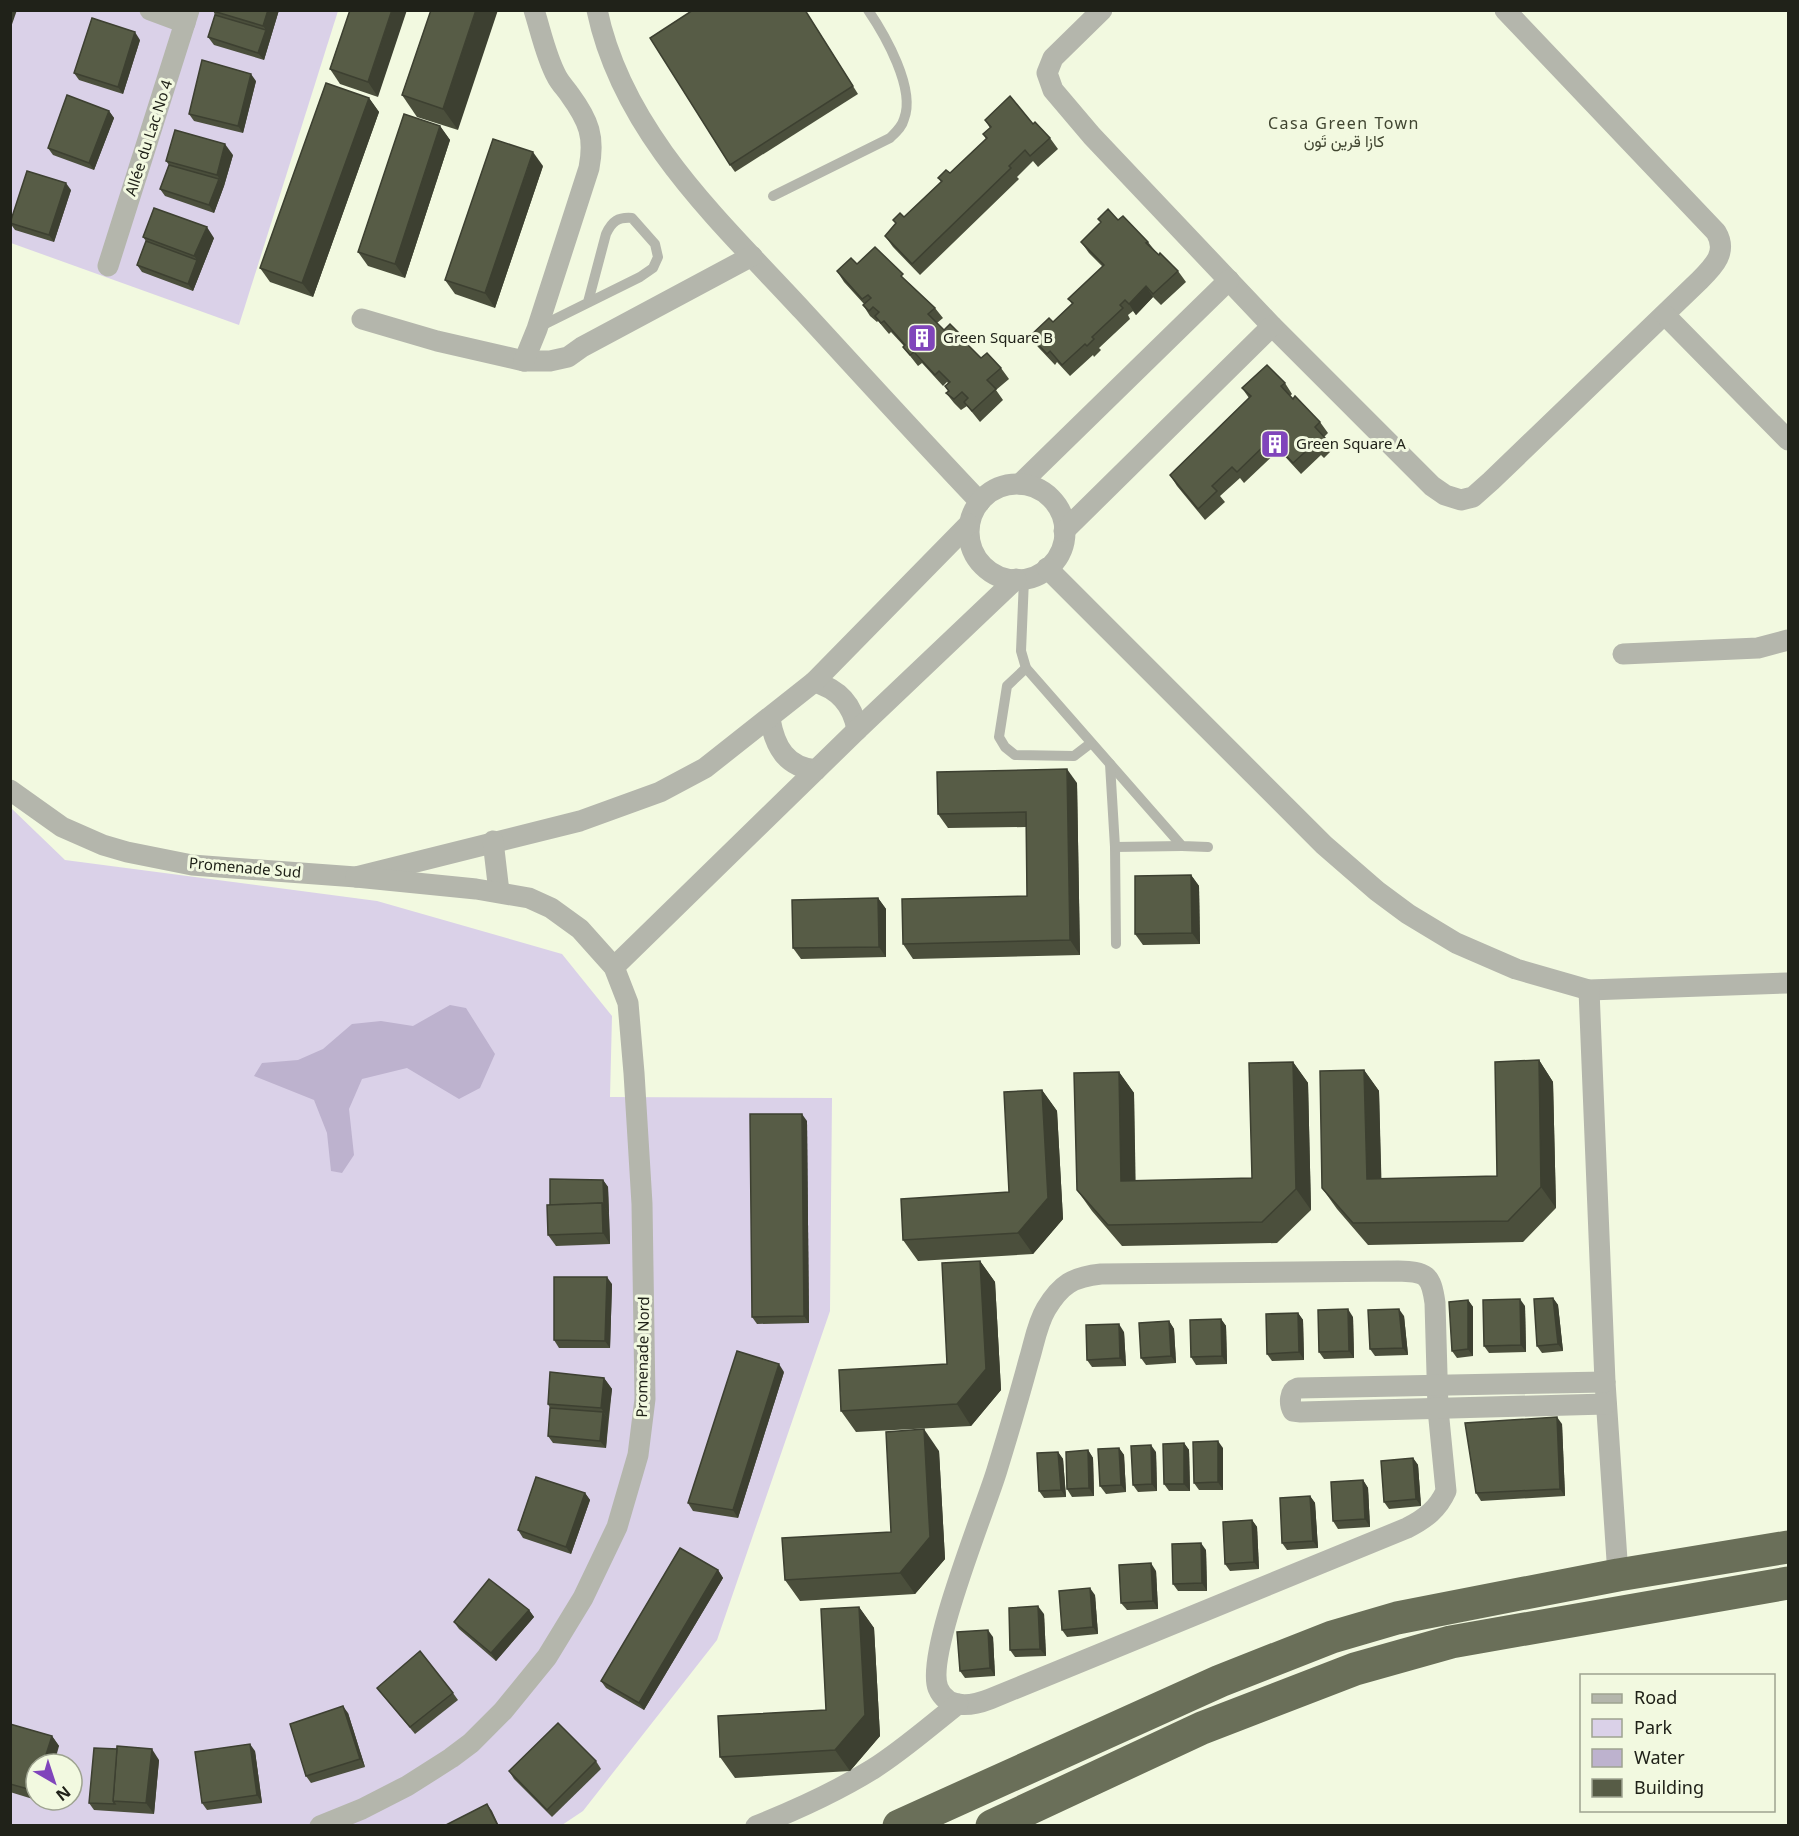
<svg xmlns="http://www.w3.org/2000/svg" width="1799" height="1836" font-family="'Noto Sans',Vazirmatn,sans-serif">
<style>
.green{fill:#dad1e8;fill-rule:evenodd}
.water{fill:#bdb2ce}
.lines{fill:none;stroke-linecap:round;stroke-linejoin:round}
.lane{stroke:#b4b6ac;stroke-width:10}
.street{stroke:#b4b6ac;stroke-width:21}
.highway{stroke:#6a6f59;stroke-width:33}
.wall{fill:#4b4f3c}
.shaded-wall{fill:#3d4031}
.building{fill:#575c46;stroke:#3d4031;stroke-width:1.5}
.labels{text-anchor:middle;stroke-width:6;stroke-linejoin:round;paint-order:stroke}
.street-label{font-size:15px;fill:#202219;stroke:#f2f9e0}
.poi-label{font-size:15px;fill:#202219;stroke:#f2f9e0;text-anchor:start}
.neighbourhood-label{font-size:16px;letter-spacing:1.5px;fill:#404530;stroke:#f2f9e0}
</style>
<rect width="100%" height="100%" fill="#f2f9e0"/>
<g class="green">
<polygon points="10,11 338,11 239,325 11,243"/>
<path d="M10 807 65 860 377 901 562 954 612 1016 610 1097 832 1098 830 1311 717 1640 583 1811 562 1825H11ZM36 1764H72V1800H36Z"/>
</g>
<polygon class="water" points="450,1005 466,1008 495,1054 480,1088 459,1099 407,1068 362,1079 349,1109 354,1155 342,1173 331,1171 327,1133 314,1100 254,1076 262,1063 298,1060 323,1049 352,1024 381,1021 413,1026"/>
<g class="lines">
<g class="lane">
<path d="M773 196 890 138C896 132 902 127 904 119 916 89 885 35 868 10"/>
<path d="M537 328 640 277 653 268 658 257 655 244 632 218C618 217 612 221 606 234L588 302"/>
<polyline points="1024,579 1021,651 1026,668 1182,846 1208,847"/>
<polyline points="1026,668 1007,686 999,737 1005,747 1015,755 1074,756 1091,743"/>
<polyline points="1110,764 1115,847 1116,944"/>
<polyline points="1115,847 1182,846"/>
</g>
<g class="street">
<polyline points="150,10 185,23"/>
<path d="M597 10C623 134 721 222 803 311 862 375 920 439 980 502"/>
<path d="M1102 10 1053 58 1047 73 1053 90 1092 136 1272 326 1432 486 1445 495 1461 500 1473 497 1491 481 1700 280C1714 266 1728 252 1716 232L1505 10"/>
<polyline points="108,266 189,10"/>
<polyline points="1665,315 1788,440"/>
<polyline points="362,319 437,341 524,361 550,361 568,357 582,347 752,256"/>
<path d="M524 361 537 329 589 168C595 137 589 121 570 95 566 89 560 83 557 77 546 57 541 32 534 10"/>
<polyline points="1020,484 1229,280"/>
<circle cx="1017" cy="532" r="48"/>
<polyline points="1064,531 1272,326"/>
<polyline points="1047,568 1324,845 1377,891 1408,914 1456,943 1516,969 1589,990 1788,983"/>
<polyline points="1623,654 1758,648 1788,640"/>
<path d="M814 682C839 689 853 705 857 730"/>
<path d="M770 719C775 747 786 767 816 770"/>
<polyline points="10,790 62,827 103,845 127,852 192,865 356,877 580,821 660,792 705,768 814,682 969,524"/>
<polyline points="493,841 499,892"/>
<polyline points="614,967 857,730 1016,579"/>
<polyline points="1589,990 1605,1382 1618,1575"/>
<path d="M1398 1271C1426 1272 1431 1274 1435 1303L1438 1409 1446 1491C1438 1509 1425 1519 1407 1528L990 1699C972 1706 947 1710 938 1688 925 1655 985 1510 997 1470 1008 1434 1019 1397 1029 1360 1034 1344 1037 1324 1046 1309 1061 1284 1073 1277 1101 1274Z"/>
<path d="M1605 1382 1298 1388C1289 1391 1289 1404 1293 1411L1301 1412 1606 1404"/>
<polyline points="320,1826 362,1809 407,1786 451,1758 471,1743 503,1711 547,1657 583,1598 617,1527 638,1455 645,1399 642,1204 634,1073 628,1003 614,967 580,929 551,908 529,898 476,889 356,877"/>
<path d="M756 1826C796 1810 836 1792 873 1769 903 1750 930 1726 958 1704"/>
</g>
<g class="highway">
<polyline points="899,1826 1220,1681 1332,1637 1397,1618 1525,1593 1618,1575 1788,1547"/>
<polyline points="992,1826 1202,1728 1355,1669 1451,1642 1788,1583"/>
</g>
</g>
<g class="wall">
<polygon points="213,10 279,10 264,60 214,45 208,37 215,15"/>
<polygon points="350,10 378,97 340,84 330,69"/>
<polygon points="431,10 458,130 417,117 402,95"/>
<polygon points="805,10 858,94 735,172 730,165"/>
<polygon points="140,40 123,94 79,80 74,73"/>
<polygon points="256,81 243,133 194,121 189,114"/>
<polygon points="369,98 379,112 313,297 270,282 260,268"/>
<polygon points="109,111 114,118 94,170 53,155 48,148"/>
<polygon points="985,120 1033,124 1050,138 1058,149 1038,167 1033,161 1017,177 1019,179 920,275 893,247 885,236 896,224 893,220 904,217 941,182 938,178 950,173 986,139 983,134 990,128"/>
<polygon points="440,126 450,140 405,278 368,266 358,252"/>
<polygon points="233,155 224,186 214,213 165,196 160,189 169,165 166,161"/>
<polygon points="543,166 495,308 455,294 445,280"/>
<polygon points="71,190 54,242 15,230 10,223 10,221"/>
<polygon points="1098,219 1118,220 1148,242 1156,252 1178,271 1186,282 1161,305 1153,297 1136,315 1133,311 1128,315 1130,319 1099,348 1101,350 1094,357 1093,355 1070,376 1057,362 1055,365 1038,347 1030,336 1053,322 1072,304 1068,299 1103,267 1089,253 1081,242 1101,222"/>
<polygon points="143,237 214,238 193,291 142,272 137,265 146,241"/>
<polygon points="857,264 910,284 935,308 943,318 937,323 944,330 961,335 968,345 981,358 1001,368 1009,379 996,390 1003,400 980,422 967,406 961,410 954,403 946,393 948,391 945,386 948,383 947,382 943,386 922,363 918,366 903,347 904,346 891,332 889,334 878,321 877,322 870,316 863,305 864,304 844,282 837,271"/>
<polygon points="1285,383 1292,394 1290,396 1320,422 1328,433 1324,437 1333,449 1324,458 1321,455 1301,474 1279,450 1244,483 1240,478 1220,496 1225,502 1205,520 1177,486 1170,475 1249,398 1242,388"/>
<polygon points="1077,783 1080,955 913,959 903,944 1027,896 1026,827 948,828 938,814"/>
<polygon points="1191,875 1199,886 1200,944 1143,945 1135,934"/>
<polygon points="878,898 886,909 886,957 801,959 793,948"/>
<polygon points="1539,1060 1553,1082 1556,1208 1523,1242 1368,1245 1337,1209 1322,1188 1364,1070 1379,1091 1381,1179 1497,1176"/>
<polygon points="1293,1062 1308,1083 1311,1210 1277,1243 1122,1246 1092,1211 1077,1190 1119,1072 1134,1093 1135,1181 1252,1178"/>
<polygon points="1042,1090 1057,1111 1063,1219 1033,1254 918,1261 903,1240 1009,1192"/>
<polygon points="807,1121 809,1323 757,1324 752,1317"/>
<polygon points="603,1180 608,1187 610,1244 556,1246 548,1235 550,1205"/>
<polygon points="980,1261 995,1282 1001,1390 971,1426 856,1432 841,1411 947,1364"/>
<polygon points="612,1284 610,1348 559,1348 554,1340"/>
<polygon points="1553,1298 1558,1305 1563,1351 1542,1353 1537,1346"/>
<polygon points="1468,1300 1473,1307 1473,1356 1457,1358 1452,1351"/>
<polygon points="1525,1306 1526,1352 1489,1353 1484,1346"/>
<polygon points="1298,1313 1303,1320 1304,1360 1272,1361 1267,1354"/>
<polygon points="1404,1316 1408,1355 1375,1356 1370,1349"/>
<polygon points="1353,1317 1354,1358 1324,1359 1319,1352"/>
<polygon points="1221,1319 1226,1326 1227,1364 1196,1365 1191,1357"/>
<polygon points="1169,1321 1174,1329 1176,1363 1146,1365 1141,1358"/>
<polygon points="1124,1332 1126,1366 1092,1367 1087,1360"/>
<polygon points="784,1372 738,1518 693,1511 688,1503"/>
<polygon points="604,1378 612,1389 606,1448 553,1443 548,1436 550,1408 548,1404"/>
<polygon points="1562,1424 1565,1496 1481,1501 1476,1493"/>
<polygon points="1184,1443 1189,1450 1190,1491 1169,1491 1164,1484"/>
<polygon points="1119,1448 1124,1455 1126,1492 1106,1494 1100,1486"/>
<polygon points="1223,1448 1223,1490 1199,1490 1194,1483"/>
<polygon points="1088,1450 1093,1458 1094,1496 1072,1497 1067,1489"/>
<polygon points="939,1451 945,1559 915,1594 800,1601 785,1580 891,1532"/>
<polygon points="1058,1452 1063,1459 1066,1497 1044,1498 1039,1491"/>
<polygon points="1156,1452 1157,1491 1138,1492 1133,1485"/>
<polygon points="1413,1458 1418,1465 1421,1506 1389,1509 1384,1502"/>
<polygon points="1363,1480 1368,1488 1370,1527 1338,1529 1333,1521"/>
<polygon points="585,1493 590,1500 571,1554 523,1538 518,1530"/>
<polygon points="1310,1496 1315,1503 1318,1548 1287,1550 1282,1543"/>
<polygon points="1252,1520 1257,1527 1259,1569 1230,1571 1225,1564"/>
<polygon points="1206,1550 1207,1591 1178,1591 1173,1584"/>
<polygon points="718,1570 723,1578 644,1710 606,1688 601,1681"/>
<polygon points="1156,1571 1158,1609 1127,1610 1121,1603"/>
<polygon points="1095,1595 1098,1634 1067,1637 1062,1630"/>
<polygon points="859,1607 874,1628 880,1736 850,1771 735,1778 720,1757 826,1710"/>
<polygon points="529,1610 534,1617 496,1661 459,1629 454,1622"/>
<polygon points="1044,1614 1046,1656 1015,1657 1010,1650"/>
<polygon points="993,1637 995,1676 965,1678 960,1671"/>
<polygon points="377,1688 453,1693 458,1700 415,1734"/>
<polygon points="348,1713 365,1767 311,1783 306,1776"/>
<polygon points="10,1724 52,1736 59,1746 36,1764 36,1800 10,1792"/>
<polygon points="255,1751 262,1803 207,1810 202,1803"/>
<polygon points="159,1760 154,1814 94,1810 89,1803"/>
<polygon points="596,1761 601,1769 552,1817 514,1779 509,1771"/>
</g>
<g class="shaded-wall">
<polygon points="10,10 17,10 10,30"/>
<polygon points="268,10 279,10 264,60 258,53 266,30 263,26"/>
<polygon points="392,10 407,10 378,97 368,82"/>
<polygon points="476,10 498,10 458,130 443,109"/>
<polygon points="135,32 140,40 123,94 118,87"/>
<polygon points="251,74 256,81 243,133 238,126"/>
<polygon points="369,98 379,112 313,297 302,283"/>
<polygon points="109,111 114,118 94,170 89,163"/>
<polygon points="440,126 450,140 405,278 395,264"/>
<polygon points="225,144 233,155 224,186 217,175"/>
<polygon points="533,152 543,166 495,308 485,293"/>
<polygon points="219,179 224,186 214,213 209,205"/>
<polygon points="66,183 71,190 54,242 49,235"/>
<polygon points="207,227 214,238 193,291 188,284 197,260 194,256"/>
<polygon points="1146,286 1153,297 1136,315 1129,304"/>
<polygon points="1067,769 1077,783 1080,955 1070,940"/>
<polygon points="1191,875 1199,886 1200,944 1192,933"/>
<polygon points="878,898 886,909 886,957 879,947"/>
<polygon points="1539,1060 1553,1082 1556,1208 1541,1187"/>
<polygon points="1293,1062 1308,1083 1311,1210 1296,1189"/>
<polygon points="1364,1070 1379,1091 1382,1200 1367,1179"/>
<polygon points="1119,1072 1134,1093 1136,1202 1121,1181"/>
<polygon points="1042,1090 1057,1111 1063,1219 1033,1254 1018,1233"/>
<polygon points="802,1114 807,1121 809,1323 804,1316"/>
<polygon points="603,1180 608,1187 609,1214 604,1206"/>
<polygon points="602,1203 609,1214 610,1244 603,1233"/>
<polygon points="980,1261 995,1282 1001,1390 971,1426 957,1404"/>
<polygon points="607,1277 612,1284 610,1348 605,1341"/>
<polygon points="1553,1298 1558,1305 1563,1351 1558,1344"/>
<polygon points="1520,1299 1525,1306 1526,1352 1521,1345"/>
<polygon points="1468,1300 1473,1307 1473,1356 1468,1349"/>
<polygon points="1348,1309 1353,1317 1354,1358 1349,1351"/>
<polygon points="1399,1309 1404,1316 1408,1355 1403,1348"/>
<polygon points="1298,1313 1303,1320 1304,1360 1299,1352"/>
<polygon points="1221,1319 1226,1326 1227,1364 1222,1356"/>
<polygon points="1169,1321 1174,1329 1176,1363 1171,1356"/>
<polygon points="1119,1324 1124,1332 1126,1366 1120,1358"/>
<polygon points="779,1364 784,1372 738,1518 733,1510"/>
<polygon points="604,1378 612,1389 608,1419 601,1408"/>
<polygon points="603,1412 608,1419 606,1448 600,1441"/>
<polygon points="1557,1417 1562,1424 1565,1496 1560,1489"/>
<polygon points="924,1429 939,1451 945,1559 915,1594 900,1573"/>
<polygon points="1218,1441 1223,1448 1223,1490 1218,1482"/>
<polygon points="1184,1443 1189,1450 1190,1491 1184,1484"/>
<polygon points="1151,1445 1156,1452 1157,1491 1152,1484"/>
<polygon points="1119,1448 1124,1455 1126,1492 1121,1485"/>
<polygon points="1088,1450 1093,1458 1094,1496 1089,1488"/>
<polygon points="1058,1452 1063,1459 1066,1497 1061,1490"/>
<polygon points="1413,1458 1418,1465 1421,1506 1416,1499"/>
<polygon points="1363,1480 1368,1488 1370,1527 1365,1519"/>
<polygon points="585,1493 590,1500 571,1554 566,1547"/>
<polygon points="1310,1496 1315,1503 1318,1548 1313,1541"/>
<polygon points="1252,1520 1257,1527 1259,1569 1254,1562"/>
<polygon points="1201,1543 1206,1550 1207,1591 1202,1583"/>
<polygon points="1151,1563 1156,1571 1158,1609 1153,1601"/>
<polygon points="718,1570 723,1578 644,1710 639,1703"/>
<polygon points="1090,1588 1095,1595 1098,1634 1093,1627"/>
<polygon points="1038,1606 1044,1614 1046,1656 1040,1649"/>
<polygon points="859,1607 874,1628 880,1736 850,1771 835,1750"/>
<polygon points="529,1610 534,1617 496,1661 491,1653"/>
<polygon points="988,1630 993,1637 995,1676 990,1668"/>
<polygon points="343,1706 348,1713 365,1767 360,1759"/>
<polygon points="52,1736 59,1746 54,1764 43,1764"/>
<polygon points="250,1744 255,1751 262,1803 257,1795"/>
<polygon points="152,1749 159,1760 154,1814 146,1803"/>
<polygon points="487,1804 492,1811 499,1826 498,1826"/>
</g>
<g class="building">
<polygon points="213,10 268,10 263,26 213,11"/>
<polygon points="350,10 392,10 368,82 330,69"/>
<polygon points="431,10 476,10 443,109 402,95"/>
<polygon points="693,10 805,10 853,86 730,165 650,38"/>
<polygon points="215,15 266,30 258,53 208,37"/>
<polygon points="92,18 135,32 118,87 74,73"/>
<polygon points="202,60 251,74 238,126 189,114"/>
<polygon points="326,83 369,98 302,283 260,268"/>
<polygon points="67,95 109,111 89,163 48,148"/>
<polygon points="1010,96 1033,124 1035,122 1050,138 1030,156 1025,150 1009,166 1011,168 912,264 885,236 896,223 893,220 900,213 904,217 942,181 938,178 946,170 950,173 987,138 983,134 991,127 985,120"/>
<polygon points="404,114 440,126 395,264 358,252"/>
<polygon points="175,130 225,144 217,175 166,161"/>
<polygon points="493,139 533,152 485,293 445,280"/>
<polygon points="169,165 219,179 209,205 160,189"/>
<polygon points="27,171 66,183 49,235 10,223"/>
<polygon points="154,208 207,227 194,256 143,237"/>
<polygon points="1108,209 1118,220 1123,216 1148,242 1146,243 1159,255 1160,253 1178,271 1153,294 1146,286 1129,304 1125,300 1120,305 1123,308 1092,337 1094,339 1087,346 1085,344 1062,365 1050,351 1047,354 1030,336 1049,318 1053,322 1073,303 1068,299 1104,265 1081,242 1101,222 1098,219"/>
<polygon points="146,241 197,260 188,284 137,265"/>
<polygon points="875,247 903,274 901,276 935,308 928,314 944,330 950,324 961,335 959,336 981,358 987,353 1001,368 987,380 996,389 972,411 964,402 968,398 962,392 954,399 946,393 949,391 945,386 950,382 939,371 935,375 914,352 910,355 903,347 905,345 884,321 881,323 875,316 879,312 873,307 869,311 863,305 871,298 868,295 862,299 837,271 851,258 857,264"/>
<polygon points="1267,365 1285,383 1281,386 1293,399 1295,396 1320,422 1315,427 1325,438 1316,447 1314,444 1293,463 1271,439 1237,472 1232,467 1212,486 1217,491 1198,509 1170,475 1251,396 1242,388"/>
<polygon points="1067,769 1070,940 903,944 902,899 1027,896 1026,812 938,814 937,772"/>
<polygon points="1191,875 1192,933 1135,934 1135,876"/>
<polygon points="878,898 879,947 793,948 792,900"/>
<polygon points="1539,1060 1541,1187 1508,1221 1353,1223 1322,1188 1320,1071 1364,1070 1367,1179 1497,1176 1495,1062"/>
<polygon points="1293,1062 1296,1189 1262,1222 1108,1225 1077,1190 1074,1073 1119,1072 1121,1181 1252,1178 1249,1063"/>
<polygon points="1042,1090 1048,1198 1018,1233 903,1240 901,1199 1009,1192 1004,1092"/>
<polygon points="750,1114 802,1114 804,1316 752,1317"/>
<polygon points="550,1179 603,1180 604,1206 602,1203 550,1205"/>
<polygon points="602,1203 603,1233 548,1235 547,1205"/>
<polygon points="980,1261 986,1369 957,1404 841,1411 839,1370 947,1364 942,1263"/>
<polygon points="554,1277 607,1277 605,1341 554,1340"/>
<polygon points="1553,1298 1558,1344 1537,1346 1534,1299"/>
<polygon points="1520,1299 1521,1345 1484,1346 1483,1300"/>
<polygon points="1468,1300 1468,1349 1452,1351 1449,1302"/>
<polygon points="1348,1309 1349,1351 1319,1352 1318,1310"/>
<polygon points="1399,1309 1403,1348 1370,1349 1368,1310"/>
<polygon points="1298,1313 1299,1352 1267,1354 1266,1314"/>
<polygon points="1221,1319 1222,1356 1191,1357 1190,1320"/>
<polygon points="1169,1321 1171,1356 1141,1358 1139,1323"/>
<polygon points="1119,1324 1120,1358 1087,1360 1086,1325"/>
<polygon points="737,1351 779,1364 733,1510 688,1503"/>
<polygon points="550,1372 604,1378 601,1408 548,1404"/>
<polygon points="550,1408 603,1412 600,1441 548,1436"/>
<polygon points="1557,1417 1560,1489 1476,1493 1465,1423"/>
<polygon points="924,1429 930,1537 900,1573 785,1580 782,1538 891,1532 886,1432"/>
<polygon points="1218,1441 1218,1482 1194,1483 1193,1442"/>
<polygon points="1184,1443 1184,1484 1164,1484 1163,1444"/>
<polygon points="1151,1445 1152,1484 1133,1485 1131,1446"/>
<polygon points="1119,1448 1121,1485 1100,1486 1098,1449"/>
<polygon points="1088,1450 1089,1488 1067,1489 1066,1452"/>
<polygon points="1058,1452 1061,1490 1039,1491 1037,1453"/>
<polygon points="1413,1458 1416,1499 1384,1502 1381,1461"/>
<polygon points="536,1477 585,1493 566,1547 518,1530"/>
<polygon points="1363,1480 1365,1519 1333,1521 1331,1482"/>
<polygon points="1310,1496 1313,1541 1282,1543 1280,1498"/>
<polygon points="1252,1520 1254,1562 1225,1564 1223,1522"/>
<polygon points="1201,1543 1202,1583 1173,1584 1172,1544"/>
<polygon points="680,1548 718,1570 639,1703 601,1681"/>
<polygon points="1151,1563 1153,1601 1121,1603 1119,1565"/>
<polygon points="489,1579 529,1610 491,1653 454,1622"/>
<polygon points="1090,1588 1093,1627 1062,1630 1059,1591"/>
<polygon points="1038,1606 1040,1649 1010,1650 1009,1608"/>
<polygon points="859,1607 865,1715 835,1750 720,1757 718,1716 826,1710 821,1609"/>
<polygon points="988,1630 990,1668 960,1671 957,1632"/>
<polygon points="420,1651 453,1693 410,1727 377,1688"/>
<polygon points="343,1706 360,1759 306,1776 290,1724"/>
<polygon points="558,1723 596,1761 547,1810 509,1771"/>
<polygon points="10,1724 52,1736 43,1764 36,1764 35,1791 10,1784"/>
<polygon points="250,1744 257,1795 202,1803 195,1752"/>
<polygon points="117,1746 152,1749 146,1803 113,1801"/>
<polygon points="94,1748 117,1749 113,1801 115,1804 89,1803"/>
<polygon points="487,1804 498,1826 444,1826"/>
</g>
<defs>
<g id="building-square" transform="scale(1.5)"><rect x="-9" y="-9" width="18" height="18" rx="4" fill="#8045bb" stroke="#f2f9e0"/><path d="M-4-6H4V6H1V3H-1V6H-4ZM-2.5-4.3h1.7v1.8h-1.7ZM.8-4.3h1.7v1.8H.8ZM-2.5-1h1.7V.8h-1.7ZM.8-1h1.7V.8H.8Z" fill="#fff"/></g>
</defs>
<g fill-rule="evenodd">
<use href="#building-square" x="922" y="338"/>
<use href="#building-square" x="1275" y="444"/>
</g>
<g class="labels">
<g class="street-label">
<text transform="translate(149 138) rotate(-72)" y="5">Allée du Lac No 4</text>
<text transform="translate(245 868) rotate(5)" y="5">Promenade Sud</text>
<text transform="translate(643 1357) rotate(-89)" y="5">Promenade Nord</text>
</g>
<g class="poi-label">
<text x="943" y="343">Green Square B</text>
<text x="1296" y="449">Green Square A</text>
</g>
<g class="neighbourhood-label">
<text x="1344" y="129">Casa Green Town<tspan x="1344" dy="18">كازا قرين تَون</tspan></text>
</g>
</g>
<rect width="1799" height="1836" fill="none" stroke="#202219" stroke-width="24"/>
<rect x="1580" y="1674" width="195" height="138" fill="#f2f9e0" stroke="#9ea390" stroke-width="1.5"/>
<rect x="1592" y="1694" width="30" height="9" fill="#b4b6ac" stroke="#9ea390" stroke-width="1.5"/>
<text x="1634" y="1704" font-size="18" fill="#202219">Road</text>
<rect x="1592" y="1719" width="30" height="18" fill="#dad1e8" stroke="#9ea390" stroke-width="1.5"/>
<text x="1634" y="1734" font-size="18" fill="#202219">Park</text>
<rect x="1592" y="1749" width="30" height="18" fill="#bdb2ce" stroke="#9ea390" stroke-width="1.5"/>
<text x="1634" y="1764" font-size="18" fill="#202219">Water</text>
<rect x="1592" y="1779" width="30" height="18" fill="#575c46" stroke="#9ea390" stroke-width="1.5"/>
<text x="1634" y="1794" font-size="18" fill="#202219">Building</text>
<g transform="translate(54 1782) rotate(141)"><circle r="28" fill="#f2f9e0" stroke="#9ea390" stroke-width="1.5"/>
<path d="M0-4.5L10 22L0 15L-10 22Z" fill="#8045bb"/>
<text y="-9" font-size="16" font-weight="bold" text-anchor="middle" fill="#202219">N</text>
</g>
</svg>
